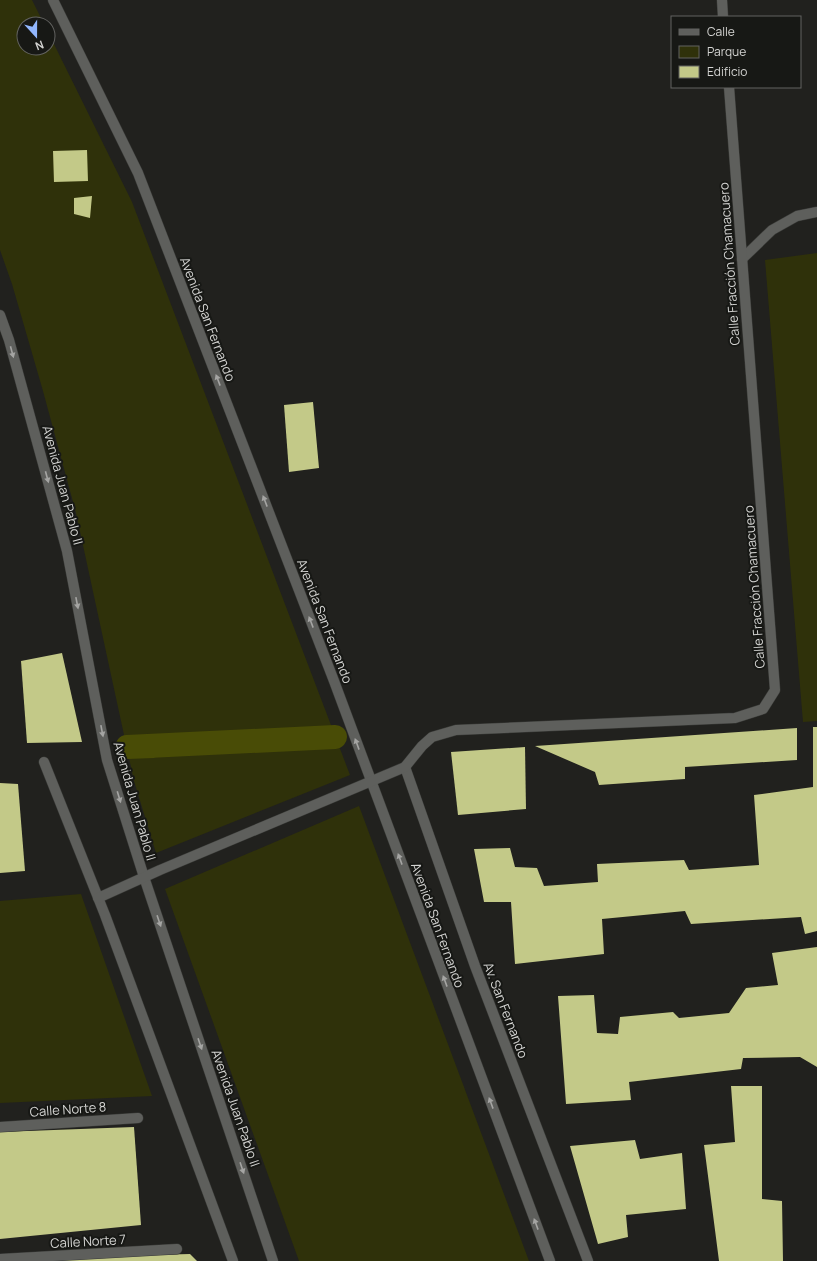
<svg xmlns="http://www.w3.org/2000/svg" width="817" height="1261" font-family="Manrope,sans-serif">
<style>
.green{fill:#2f310a}
.lines{fill:none;stroke-linecap:round;stroke-linejoin:round}
.canal{stroke:#494c06;stroke-width:24}
.building{fill:#c3c988}
.minor-casing{stroke:#3a3b38;stroke-width:11}
.minor{stroke:#5e5f5c;stroke-width:10}
.oneway{fill:#a5a5a3}
.labels{text-anchor:middle;stroke-width:4;stroke-linejoin:round;paint-order:stroke}
.street-label{font-size:13px;fill:#d4d4d2;stroke:#171815}
</style>
<rect width="100%" height="100%" fill="#21211e"/>
<g class="green">
<polygon points="0,0 32,0 44,24 24,24 24,48 48,48 48,32 132,202 350,775 156,853 134,781 76,513 43,391 12,284 0,250"/>
<polygon points="817,253 817,721 803,722 765,260"/>
<polygon points="359,806 529,1261 299,1261 165,889"/>
<polygon points="81,894 152,1096 0,1103 0,901"/>
</g>
<g class="lines">
<polyline class="canal" points="153,746 127,747 335,737"/>
</g>
<g class="building">
<polygon points="87,150 88,181 54,182 53,151"/>
<polygon points="92,196 90,218 74,214 74,198"/>
<polygon points="313,402 319,468 289,472 284,405"/>
<polygon points="62,653 82,742 27,743 21,661"/>
<polygon points="813,727 817,727 817,931 805,934 801,917 691,924 685,911 602,919 604,954 515,964 511,902 484,902 474,849 510,848 515,867 537,868 544,886 598,882 597,864 684,860 689,870 759,865 754,795 813,787"/>
<polygon points="797,728 797,760 685,767 685,779 599,785 595,772 535,746"/>
<polygon points="525,747 526,809 458,815 451,752"/>
<polygon points="0,783 18,784 25,871 0,873"/>
<polygon points="817,947 817,1067 800,1057 743,1058 741,1069 629,1082 631,1100 566,1104 558,996 594,995 597,1033 618,1034 620,1017 673,1012 679,1018 729,1013 746,988 778,985 772,953"/>
<polygon points="731,1086 762,1086 762,1199 782,1201 783,1261 719,1261 704,1145 735,1142"/>
<polygon points="134,1127 141,1225 0,1239 0,1132"/>
<polygon points="635,1140 640,1159 682,1153 686,1209 626,1215 628,1237 598,1244 570,1146"/>
<polygon points="190,1254 197,1261 1,1261 1,1259"/>
</g>
<g class="lines">
<g class="minor-casing">
<g id="minor">
<polyline points="53,0 138,173 334,681 550,1261"/>
<polyline points="722,0 723,17"/>
<polyline points="742,259 772,230 797,216 817,212"/>
<polyline points="0,315 9,340 67,551 107,760 144,877 273,1261"/>
<polyline points="44,762 105,915 233,1261"/>
<polyline points="405,767 475,966 588,1261"/>
<polyline points="98,898 160,870 405,767 422,746 432,737 456,730 735,718 763,709 775,690 729,87"/>
<polyline points="0,1127 138,1118"/>
<polyline points="0,1259 177,1249"/>
</g>
</g>
<use href="#minor" class="minor"/>
</g>
<defs><path id="oneway-solid" d="M-6-.8H1V-3.2L6.5 0L1 3.2V.8H-6Z"/></defs>
<g class="oneway">
<use href="#oneway-solid" transform="translate(12 352) rotate(75)"/>
<use href="#oneway-solid" transform="translate(218 380) rotate(-111)"/>
<use href="#oneway-solid" transform="translate(47 477) rotate(75)"/>
<use href="#oneway-solid" transform="translate(265 501) rotate(-111)"/>
<use href="#oneway-solid" transform="translate(77 603) rotate(79)"/>
<use href="#oneway-solid" transform="translate(311 622) rotate(-111)"/>
<use href="#oneway-solid" transform="translate(102 731) rotate(79)"/>
<use href="#oneway-solid" transform="translate(357 744) rotate(-110)"/>
<use href="#oneway-solid" transform="translate(119 797) rotate(73)"/>
<use href="#oneway-solid" transform="translate(400 859) rotate(-110)"/>
<use href="#oneway-solid" transform="translate(159 921) rotate(71)"/>
<use href="#oneway-solid" transform="translate(445 981) rotate(-110)"/>
<use href="#oneway-solid" transform="translate(200 1044) rotate(71)"/>
<use href="#oneway-solid" transform="translate(491 1103) rotate(-110)"/>
<use href="#oneway-solid" transform="translate(242 1168) rotate(71)"/>
<use href="#oneway-solid" transform="translate(536 1224) rotate(-110)"/>
</g>
<g class="labels">
<g class="street-label">
<text transform="translate(729 264) rotate(-94)" y="5">Calle Fracción Chamacuero</text>
<text transform="translate(208 319) rotate(69)" y="5">Avenida San Fernando</text>
<text transform="translate(63 485) rotate(75)" y="5">Avenida Juan Pablo II</text>
<text transform="translate(754 587) rotate(-94)" y="5">Calle Fracción Chamacuero</text>
<text transform="translate(325 621) rotate(69)" y="5">Avenida San Fernando</text>
<text transform="translate(135 801) rotate(74)" y="5">Avenida Juan Pablo II</text>
<text transform="translate(438 925) rotate(70)" y="5">Avenida San Fernando</text>
<text transform="translate(506 1010) rotate(69)" y="5">Av. San Fernando</text>
<text transform="translate(236 1108) rotate(71)" y="5">Avenida Juan Pablo II</text>
<text transform="translate(68 1109) rotate(-4)" y="5">Calle Norte 8</text>
<text transform="translate(88 1241) rotate(-3)" y="5">Calle Norte 7</text>
</g>
</g>
<rect x="671" y="16" width="130" height="72" fill="#171815" stroke="#636361"/>
<rect x="679" y="29" width="20" height="6" fill="#5e5f5c" stroke="#636361"/>
<text x="707" y="36" font-size="12" fill="#d4d4d2">Calle</text>
<rect x="679" y="46" width="20" height="12" fill="#2f310a" stroke="#636361"/>
<text x="707" y="56" font-size="12" fill="#d4d4d2">Parque</text>
<rect x="679" y="66" width="20" height="12" fill="#c3c988" stroke="#636361"/>
<text x="707" y="76" font-size="12" fill="#d4d4d2">Edificio</text>
<g transform="translate(36 36) rotate(159)"><circle r="19" fill="#171815" stroke="#636361"/>
<path d="M0-3L7 15L0 10L-7 15Z" fill="#92b7fd"/>
<text y="-6" font-size="11" font-weight="bold" text-anchor="middle" fill="#d4d4d2">N</text>
</g>
</svg>
